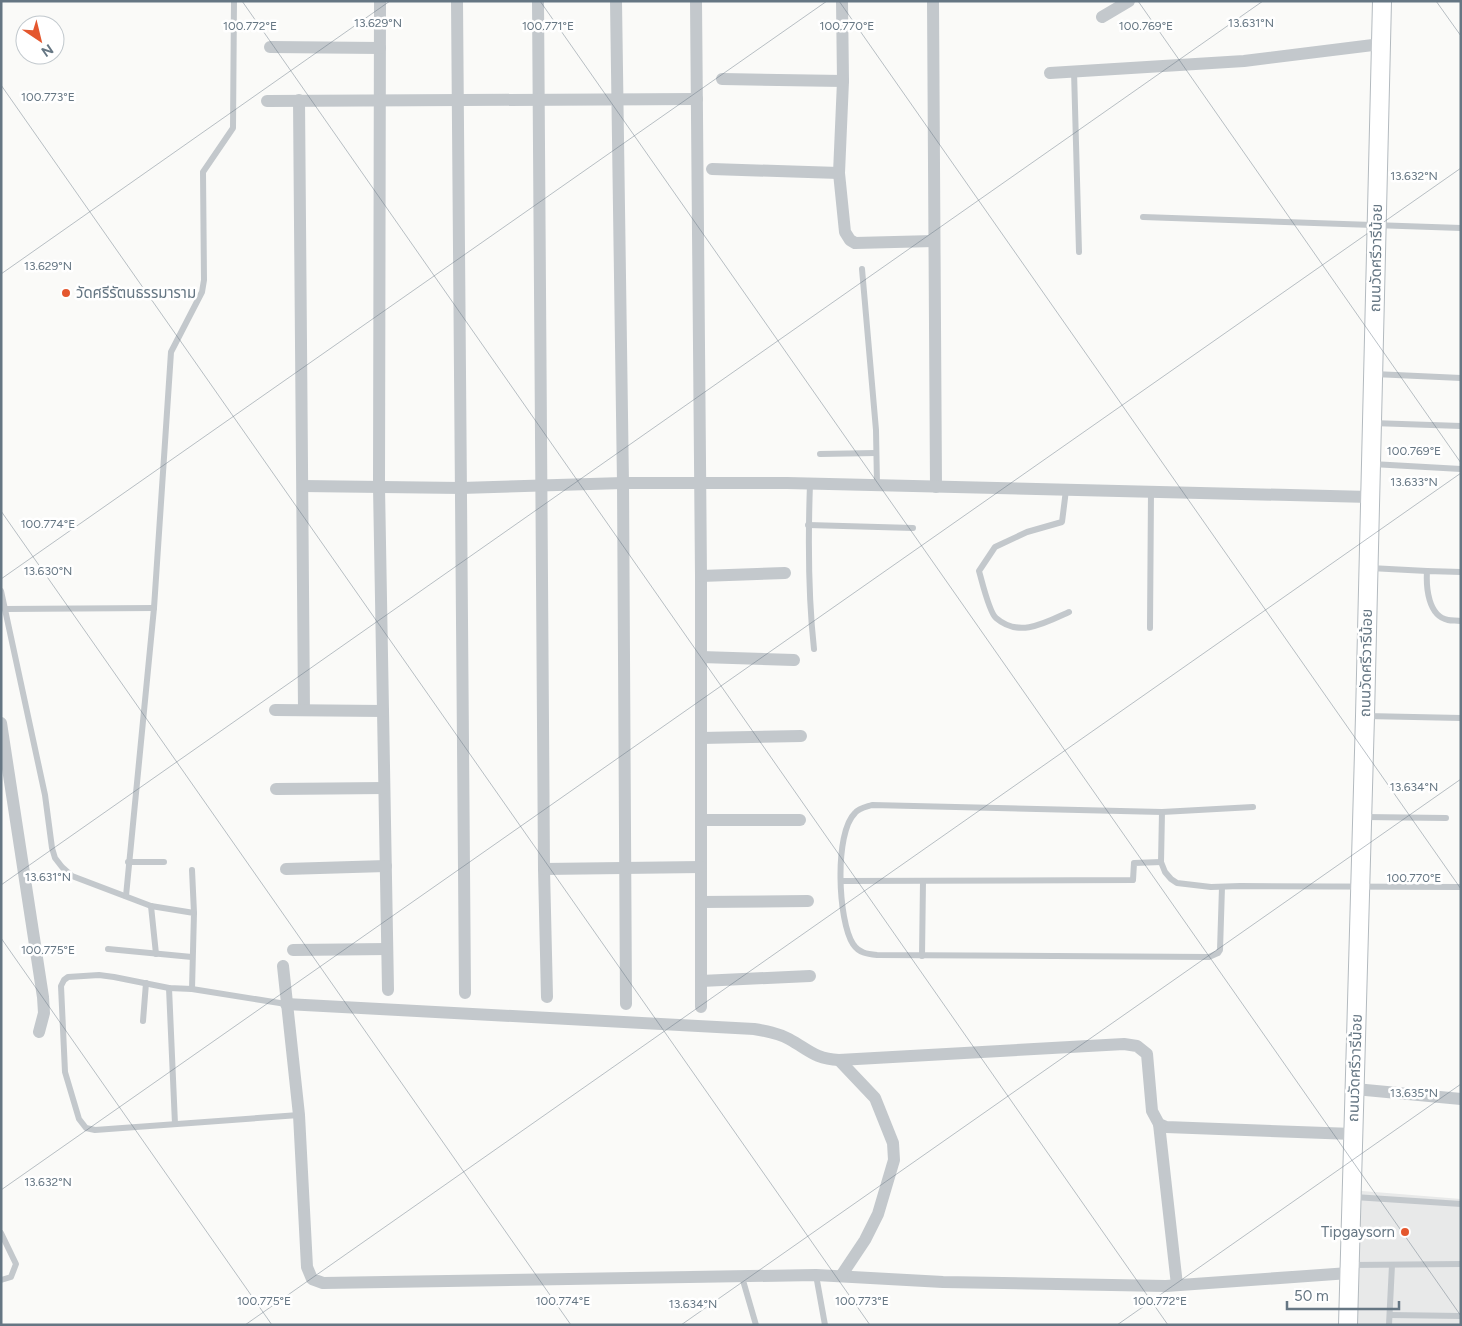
<svg xmlns="http://www.w3.org/2000/svg" width="1462" height="1326" font-family="Figtree,'Noto Sans Thai',sans-serif">
<style>
.built{fill:#e8e9e9}
.lines{fill:none;stroke-linecap:round;stroke-linejoin:round}
.secondary-casing{stroke:#b3babf;stroke-width:20}
.lane{stroke:#c3c8cc;stroke-width:6}
.street{stroke:#c3c8cc;stroke-width:12}
.secondary{stroke:#fff;stroke-width:18}
.ticks{fill:none;stroke:#657683;stroke-width:1;stroke-opacity:0.45}
.poi-dot{fill:#e4572e;stroke:#fff;stroke-width:2}
.labels{text-anchor:middle;stroke-width:5;stroke-linejoin:round;paint-order:stroke}
.street-label{font-size:15px;fill:#657683;stroke:#fff}
.poi-label{font-size:15px;fill:#657683;stroke:#fff;text-anchor:start}
.ticks-label{font-size:12px;text-anchor:middle;fill:#657683;stroke:#fff;stroke-width:5;stroke-linejoin:round;paint-order:stroke}
</style>
<rect width="100%" height="100%" fill="#fafaf8"/>
<polygon class="built" points="1350,1190 1461,1199 1461,1325 1347,1325"/>
<g class="lines">
<g class="secondary-casing">
<polyline id="secondary" points="1348,1325 1365,716 1382,1"/>
</g>
<g class="lane">
<polyline points="1074,71 1079,252"/>
<polyline points="1143,217 1461,228"/>
<polyline points="862,269 876,430 877,485"/>
<polyline points="1374,374 1461,378"/>
<polyline points="1372,423 1461,426"/>
<polyline points="820,454 876,453"/>
<polyline points="1372,464 1461,469"/>
<path d="M810 484C808 539 808 594 814 649"/>
<path d="M1066 490 1062 522 1027 532 995 547 979 571C982 581 989 612 996 618 1019 638 1045 623 1069 612"/>
<polyline points="808,525 913,528"/>
<polyline points="1370,568 1427,571"/>
<path d="M1461 572 1427 571C1426 587 1428 616 1448 620 1452 621 1457 620 1461 621"/>
<polyline points="1,591 45,795 52,848 55,858 62,867 72,876 151,906 194,913 192,989"/>
<polyline points="5,609 154,608"/>
<polyline points="1150,628 1151,492"/>
<polyline points="1366,716 1461,718"/>
<polyline points="1162,812 1161,862 1165,872 1171,879 1177,883 1211,887 1240,886 1461,887"/>
<polyline points="1365,817 1446,818"/>
<polyline points="128,862 164,862"/>
<polyline points="192,870 194,913"/>
<polyline points="841,881 1133,880 1134,863 1161,862"/>
<path d="M1222 887 1220 950 1218 953 1209 957 877 955C867 954 859 953 853 944 838 921 834 833 855 813 859 808 866 807 872 805L1162 812 1253 807"/>
<polyline points="126,896 154,608 171,352 202,292 204,280 203,172 233,128 234,1"/>
<polyline points="151,906 156,954"/>
<polyline points="108,949 192,957"/>
<polyline points="922,956 923,881"/>
<polyline points="169,988 175,1124"/>
<polyline points="286,1004 192,989 169,988 114,977 99,975 68,977 64,980 61,986 65,1072 79,1119 86,1128 95,1130 299,1115"/>
<polyline points="143,1021 146,983"/>
<polyline points="1354,1197 1461,1204"/>
<polyline points="1,1233 16,1264 11,1277 1,1280"/>
<polyline points="1352,1265 1461,1264"/>
<polyline points="816,1275 825,1325"/>
<polyline points="742,1277 756,1325"/>
<polyline points="1390,1315 1461,1316"/>
<polyline points="1389,1325 1392,1265"/>
</g>
<g class="street">
<polyline points="380,1 379,487 388,990"/>
<polyline points="457,1 465,993"/>
<polyline points="538,1 544,869 547,997"/>
<polyline points="616,1 623,483 626,1004"/>
<polyline points="696,1 701,576 701,1007"/>
<polyline points="842,1 843,81 839,173 845,232 850,240 855,243 934,241"/>
<polyline points="933,1 936,487"/>
<polyline points="1102,17 1129,1"/>
<polyline points="270,47 380,48"/>
<polyline points="1050,73 1244,61 1381,44"/>
<polyline points="722,79 843,81"/>
<polyline points="299,100 304,710"/>
<polyline points="267,101 697,99"/>
<polyline points="712,169 839,173"/>
<polyline points="303,486 461,488 623,483 787,483 1370,497"/>
<polyline points="701,576 785,573"/>
<polyline points="701,657 794,660"/>
<polyline points="275,710 383,711"/>
<polyline points="1,723 43,997 44,1013 39,1032"/>
<polyline points="701,738 801,736"/>
<polyline points="276,789 384,788"/>
<polyline points="701,820 800,820"/>
<polyline points="286,869 386,866"/>
<polyline points="544,869 701,867"/>
<polyline points="701,902 808,901"/>
<polyline points="293,950 387,949"/>
<polyline points="283,966 299,1115 307,1267 312,1279 323,1283 816,1275 943,1282 1166,1286 1349,1273"/>
<polyline points="701,981 810,976"/>
<path d="M286 1004 754 1029C766 1031 778 1033 789 1039 809 1050 815 1059 839 1060L1124 1044 1137 1046 1147 1054 1152 1111 1159 1124 1166 1127 1353 1134"/>
<polyline points="839,1060 875,1098 893,1143 894,1160 878,1214 865,1240 841,1276"/>
<polyline points="1355,1089 1461,1099"/>
<polyline points="1159,1124 1177,1285"/>
</g>
<use href="#secondary" class="secondary"/>
</g>
<path class="ticks" d="M242 1 1168 1325M540 1 1461 1316M839 1 1461 889M1138 1 1461 463M1436 1 1461 36M1 85 870 1325M1 274 390 1M1 511 571 1325M1 579 827 1M1 885 1263 1M1 938 272 1325M1 1190 1461 168M245 1325 1461 473M681 1325 1461 779M1117 1325 1461 1084"/>
<g class="poi-dot">
<circle cx="66" cy="293" r="5"/>
<circle cx="1405" cy="1232" r="5"/>
</g>
<g class="labels">
<g class="street-label">
<text transform="translate(1376 258) rotate(-89)" y="5">ถนนวัดศรีวารีน้อย</text>
<text transform="translate(1366 663) rotate(-89)" y="5">ถนนวัดศรีวารีน้อย</text>
<text transform="translate(1355 1068) rotate(-88)" y="5">ถนนวัดศรีวารีน้อย</text>
</g>
<g class="poi-label">
<text x="76" y="298">วัดศรีรัตนธรรมาราม</text>
<text x="1395" y="1237" text-anchor="end">Tipgaysorn</text>
</g>
</g>
<g class="ticks-label">
<text x="378" y="27">13.629°N</text>
<text x="1251" y="27">13.631°N</text>
<text x="250" y="30">100.772°E</text>
<text x="548" y="30">100.771°E</text>
<text x="847" y="30">100.770°E</text>
<text x="1146" y="30">100.769°E</text>
<text x="48" y="101">100.773°E</text>
<text x="1414" y="180">13.632°N</text>
<text x="48" y="270">13.629°N</text>
<text x="1414" y="455">100.769°E</text>
<text x="1414" y="486">13.633°N</text>
<text x="48" y="528">100.774°E</text>
<text x="48" y="575">13.630°N</text>
<text x="1414" y="791">13.634°N</text>
<text x="48" y="881">13.631°N</text>
<text x="1414" y="882">100.770°E</text>
<text x="48" y="954">100.775°E</text>
<text x="1414" y="1097">13.635°N</text>
<text x="48" y="1186">13.632°N</text>
<text x="264" y="1305">100.775°E</text>
<text x="563" y="1305">100.774°E</text>
<text x="862" y="1305">100.773°E</text>
<text x="1160" y="1305">100.772°E</text>
<text x="693" y="1308">13.634°N</text>
</g>
<rect width="1462" height="1326" fill="none" stroke="#657683" stroke-width="5"/>
<g transform="translate(40 40) rotate(145)"><circle r="24" fill="#ffffff" stroke="#c1c8cd"/>
<path d="M0-4L9 19L0 12L-9 19Z" fill="#e4572e"/>
<text y="-8" font-size="14" font-weight="bold" text-anchor="middle" fill="#657683">N</text>
</g>
<path d="M1287 1301v8h112v-8" fill="none" stroke="#657683" stroke-width="2.5"/>
<text x="1294" y="1301" font-size="15" fill="#657683" stroke="#ffffff" stroke-width="4" paint-order="stroke">50 m</text>
</svg>
